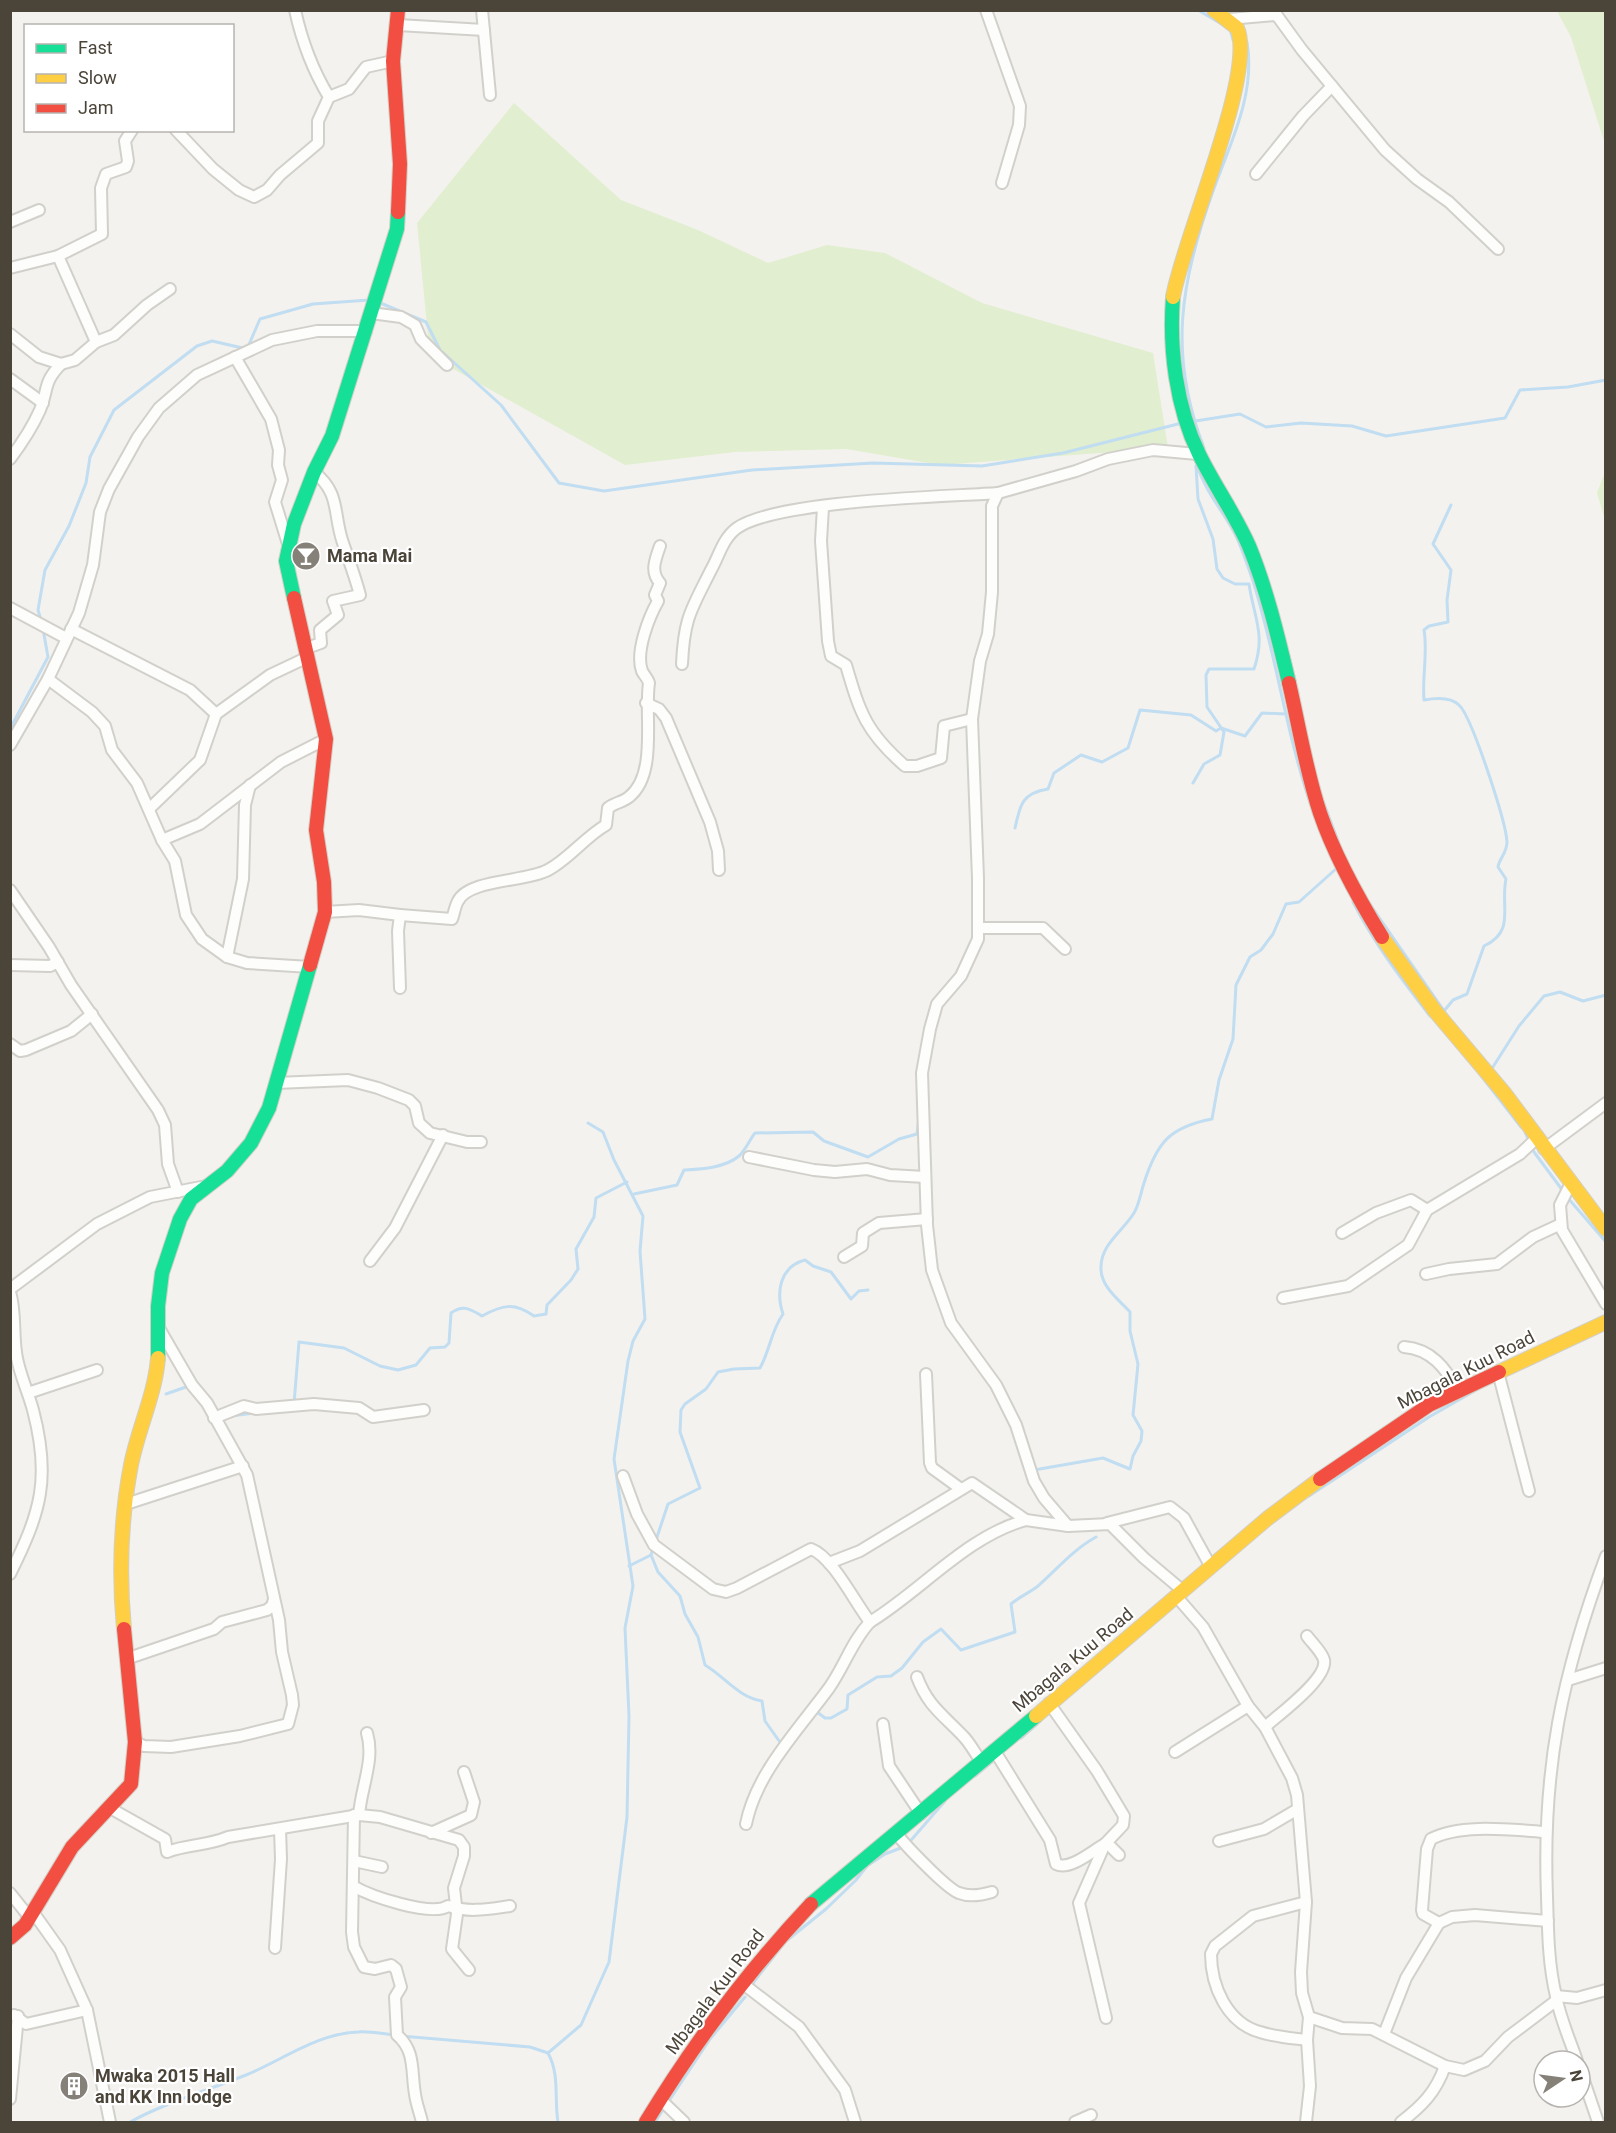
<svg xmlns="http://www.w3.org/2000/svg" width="1616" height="2133" font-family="Roboto,sans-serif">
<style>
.green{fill:#e1eecf}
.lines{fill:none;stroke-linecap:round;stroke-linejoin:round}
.stream{stroke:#c0ddf1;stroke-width:3}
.street-casing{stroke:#d2d0cb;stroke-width:14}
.fast-casing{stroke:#d3cfc5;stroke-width:16}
.slow-casing{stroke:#d3cfc5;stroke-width:16}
.jam-casing{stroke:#d3cfc5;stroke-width:16}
.street{stroke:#fdfdfc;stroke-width:10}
.fast{stroke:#16e098;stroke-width:14}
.slow{stroke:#ffcf43;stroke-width:14}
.jam{stroke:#f24e42;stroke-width:14}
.labels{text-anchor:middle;stroke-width:4.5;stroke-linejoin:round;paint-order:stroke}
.poi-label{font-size:18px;font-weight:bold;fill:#4b4439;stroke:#fff;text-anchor:start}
.street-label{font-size:18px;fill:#4b4439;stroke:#fff}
</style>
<rect width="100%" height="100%" fill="#f4f2ee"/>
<g class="green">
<polygon points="1557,11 1605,11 1605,144 1571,37"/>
<polygon points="514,103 621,200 698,230 768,263 827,245 885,253 982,303 1153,353 1168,448 940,465 846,449 735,452 625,465 430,356 417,223"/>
<polygon points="1605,472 1605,520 1597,493"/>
</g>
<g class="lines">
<g class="stream">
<polyline points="1198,10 1230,29 1233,40"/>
<polyline points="378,302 426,322 440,350 501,405 559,483 604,491 752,470 873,463 982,466 1063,453 1182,423"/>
<polyline points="1189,422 1240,414 1266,427 1301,423 1352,426 1386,436 1505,418 1520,390 1568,387 1606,380"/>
<path d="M1204 448C1168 355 1180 283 1213 191 1230 144 1256 94 1247 42"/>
<path d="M1196 462C1206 495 1223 509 1237 538 1243 551 1248 567 1253 581 1277 657 1286 736 1313 811"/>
<polyline points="41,620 38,610 45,570 69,526 86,483 90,457 114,410 197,346 212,341 247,349 260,319 313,304 369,300"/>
<polyline points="1289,656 1298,693"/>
<polyline points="10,729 48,657 43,629"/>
<path d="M1193 783 1204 764 1220 755 1224 732 1207 707 1206 675 1209 669H1254C1266 634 1254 618 1249 584H1235L1223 578 1217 569 1213 539 1198 499 1196 466"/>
<polyline points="1321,796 1338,841"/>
<path d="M1015 828C1020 805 1022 793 1048 789L1054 773 1081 755 1102 762 1128 748 1140 710 1191 715 1216 731 1221 728 1245 736 1262 713 1286 714"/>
<path d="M1353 902C1374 943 1401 979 1430 1016"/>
<polyline points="1369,903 1449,1018"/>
<path d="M1444 1011 1453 1000 1467 994 1484 946C1516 931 1500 907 1506 879L1498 867C1499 859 1507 853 1507 842 1506 822 1472 717 1459 705 1451 697 1435 698 1424 700 1422 676 1428 654 1424 630L1429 626 1448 622 1447 600 1451 570 1433 544 1451 505"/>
<polyline points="1491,1070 1519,1026 1544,996 1560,992 1583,1001 1606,995"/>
<polyline points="1479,1073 1521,1127"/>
<polyline points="1525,1132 1534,1152 1563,1191"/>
<path d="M634 1194 677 1185 684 1170C701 1169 725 1168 739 1156 745 1151 750 1139 755 1133L813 1132 824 1141 868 1157 899 1139 917 1134 919 1117"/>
<polyline points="1567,1197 1606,1242"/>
<polyline points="166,1394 186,1387 190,1389"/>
<path d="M294 1404 299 1342 344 1348 380 1366 398 1370 416 1365 430 1348 445 1347 449 1343 451 1313C463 1304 470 1309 482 1316 502 1305 514 1302 534 1316L546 1314 547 1305 571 1280 578 1269 576 1249 594 1217 596 1198 627 1182"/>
<polyline points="231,1416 254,1413"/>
<path d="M1034 1470 1103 1458 1130 1469 1133 1456 1141 1441 1142 1431 1133 1415 1138 1364 1130 1331V1312C1118 1299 1100 1286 1101 1267 1101 1244 1123 1231 1134 1213 1139 1205 1141 1192 1144 1183 1157 1142 1170 1127 1212 1119L1219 1080 1233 1039 1236 985 1250 957 1261 950 1273 934 1286 904 1299 902 1337 868"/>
<polyline points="1309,1496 1429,1417 1478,1389"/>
<path d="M656 1540 668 1504 700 1488 680 1432 681 1410 685 1404 706 1389 718 1372 734 1369 760 1368C770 1350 771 1331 783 1314 776 1293 779 1267 805 1260L813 1266 831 1272 851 1299 859 1291 868 1290"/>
<path d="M651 1555 658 1572 680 1596 685 1614 698 1637 705 1665C725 1677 738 1697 762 1701L765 1721 782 1745"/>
<polyline points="629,1566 651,1555 653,1549"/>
<polyline points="1196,1572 1216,1554"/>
<path d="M814 1713 817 1712 825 1718H831L847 1709 848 1695 877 1677 891 1676 902 1668 923 1642 941 1629 961 1650 1015 1632 1011 1604C1019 1597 1029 1593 1038 1586 1057 1569 1074 1549 1096 1537"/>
<polyline points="1021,1738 1037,1724"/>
<polyline points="975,1776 993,1761"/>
<polyline points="753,1983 785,1942 826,1909 856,1880 867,1866 885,1854 906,1846 945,1801"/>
<polyline points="401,2036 530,2047 548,2053 581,2025 609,1962 627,1817 629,1716 625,1628 633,1586 614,1459 628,1361 633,1341 645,1319 640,1251 643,1216 614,1160 603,1132 588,1123"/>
<path d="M548 2053C560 2075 554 2098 558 2122"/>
<path d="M130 2122C167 2102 206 2091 246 2075 281 2061 318 2033 358 2032 370 2031 383 2034 395 2035"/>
<polyline points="655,2122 710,2039 745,1997"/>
</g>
<g class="street-casing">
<g id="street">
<path d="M295 10C302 42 312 69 329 97"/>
<polyline points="482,10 490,95"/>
<polyline points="986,10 1020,106 1019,125 1002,183"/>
<polyline points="1273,10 1302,50 1385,150 1417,179 1449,202 1498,249"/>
<polyline points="1229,19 1276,15"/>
<polyline points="398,25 484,30"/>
<polyline points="176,130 213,169 239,190 254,197 267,190 280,175 318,143 318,121 329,97 349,89 366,67 393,61"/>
<polyline points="1256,174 1303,116 1332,86"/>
<polyline points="10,222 39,210"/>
<polyline points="58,256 96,342"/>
<polyline points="10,268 58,256 102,234 101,188 106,174 126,167 128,161 125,141 132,130"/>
<polyline points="371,313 401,317 415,325 421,339 447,365"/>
<polyline points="10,334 39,357 61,364 75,360 96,342 114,335 147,305 170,289"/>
<polyline points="235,357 271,419 279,450 278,465 282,480 275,502 288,544"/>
<polyline points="10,379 43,403"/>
<path d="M10 459C22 443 32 428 40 410 49 389 42 384 61 364"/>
<path d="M823 507 821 541 828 641 831 656 846 665C860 713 866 732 905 766H917L941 758 944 726 972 719"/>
<polyline points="10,608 66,638"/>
<polyline points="71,629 190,690 216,714"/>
<path d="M307 648 321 643 320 630 338 615 333 601 360 595C355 576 348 558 342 540 333 511 340 493 314 472"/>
<path d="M682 664C684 618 691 610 711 570 719 556 723 538 737 528 778 500 942 497 998 493"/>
<polyline points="48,679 92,712 105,726 112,750 137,783 162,840 175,861 186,915 202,939 227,957 247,963 310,967"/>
<polyline points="646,703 659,709 666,718 710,822 718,851 719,870"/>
<polyline points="10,745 48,679 79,613 93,565 100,512 109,489 138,437 159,408 197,375 272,340 317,331 366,331"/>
<polyline points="150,808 200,760 216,714 270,675 308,657"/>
<polyline points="162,840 200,824 281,762 326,739"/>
<polyline points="10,890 49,947 71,985 158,1110 165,1125 168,1164 178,1192"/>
<polyline points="325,912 359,910 400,915 398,931 400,988"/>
<path d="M400 915 452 919C454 914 455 906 458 901 469 879 526 882 548 870 569 859 585 837 606 825L608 808C614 803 623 802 629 797 658 774 644 715 649 683 648 679 644 675 642 671 635 652 649 617 658 601L655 595 660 583C650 572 655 560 660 546"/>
<polyline points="978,928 1043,928 1065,949"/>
<polyline points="227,957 243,879 245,805 250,785"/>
<polyline points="10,965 50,966 58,962"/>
<polyline points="10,1044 20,1051 26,1050 71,1031 92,1014"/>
<polyline points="276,1083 348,1080 378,1088 409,1100 415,1106 419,1123 430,1133 467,1142 481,1142"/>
<polyline points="1544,1149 1606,1103"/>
<polyline points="749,1157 814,1170 835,1172 867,1169 890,1175 925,1177"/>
<polyline points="1570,1185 1560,1205 1562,1230 1606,1304"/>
<polyline points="1342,1233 1376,1213 1411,1200 1427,1210"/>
<polyline points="844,1257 862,1246 863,1233 879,1223 927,1219"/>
<polyline points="370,1261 395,1228 443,1135"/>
<polyline points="1426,1274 1449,1269 1497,1264 1533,1237 1561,1224"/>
<polyline points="10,1289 97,1224 150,1197 206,1186"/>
<path d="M10 1292C16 1312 13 1332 16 1352 18 1371 28 1391 33 1410 51 1478 41 1512 10 1574"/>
<polyline points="1283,1298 1348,1286 1408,1245 1427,1210 1520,1154 1537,1138"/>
<path d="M1404 1347C1431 1349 1446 1368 1458 1391"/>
<polyline points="1498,1372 1529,1491"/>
<polyline points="926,1374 930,1463 932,1468 961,1489"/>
<polyline points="28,1393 97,1370"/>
<polyline points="214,1418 244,1406 256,1409 314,1404 359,1408 373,1417 424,1410"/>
<path d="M623 1476 637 1514 654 1545 713 1589 726 1592 737 1588 811 1549C833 1557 855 1603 870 1622 921 1591 967 1536 1026 1520"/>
<polyline points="126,1504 243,1466"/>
<polyline points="1107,1523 1170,1507 1184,1518 1211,1567"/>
<polyline points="829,1563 860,1551 972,1483 1026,1520 1068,1526"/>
<polyline points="1182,1590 1144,1558 1110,1524 1068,1526 1044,1498 1034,1481 1016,1425 996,1385 951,1323 932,1270 927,1225 922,1073 930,1029 937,1004 961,976 978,939 978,878 972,719 980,661 988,634 992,592 992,506 998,493 1076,471 1108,459 1153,450 1197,454"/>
<polyline points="1176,1596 1203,1627 1248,1706 1265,1727 1292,1778 1297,1795 1306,1902 1301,1972 1302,1993 1309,2017 1307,2040 1310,2086 1306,2122"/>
<polyline points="126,1659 214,1629 222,1622 267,1610 272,1606 274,1599"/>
<path d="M917 1677C928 1706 942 1714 963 1736 971 1744 975 1754 982 1762"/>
<polyline points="1568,1680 1606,1668"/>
<polyline points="1049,1703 1097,1771 1124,1816 1123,1825 1105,1844 1079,1903 1106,2018"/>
<polyline points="883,1724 889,1766 921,1814"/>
<path d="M1265 1727C1278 1715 1328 1679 1324 1660 1322 1652 1312 1643 1307 1636"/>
<polyline points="135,1742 144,1746 171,1747 240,1736 288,1724 293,1705 292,1695 282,1652 279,1620 247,1475 207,1403 192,1385 159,1328"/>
<path d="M994 1750 1050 1840 1056 1864C1070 1871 1092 1851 1105 1844L1109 1845 1119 1855"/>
<polyline points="1175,1752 1248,1706"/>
<path d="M110 1808 165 1839 167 1852C188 1844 207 1846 228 1837L359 1815 380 1817 459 1840 464 1847V1856L454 1888 457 1914 452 1949 469 1970"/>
<path d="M354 1815 352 1932 354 1947 364 1967 375 1969 391 1965 396 1969 401 1987 395 1997 397 2035C416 2051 411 2072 415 2094 416 2103 420 2113 422 2122"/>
<path d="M359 1815C361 1787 375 1760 367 1733"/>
<path d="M746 1824C756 1773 799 1729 829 1688 844 1667 852 1641 870 1622"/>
<polyline points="431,1833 471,1815 474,1802 464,1772"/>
<path d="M896 1833C905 1845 947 1889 959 1893 969 1897 982 1895 992 1892"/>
<polyline points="1219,1841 1264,1829 1298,1809"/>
<polyline points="354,1861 382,1867"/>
<path d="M353 1886C370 1896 431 1917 448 1906 470 1913 488 1909 510 1906"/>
<polyline points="10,1893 30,1918"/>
<path d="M1306 1902 1253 1916 1215 1946 1211 1954C1211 1986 1227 2023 1260 2032 1275 2037 1291 2038 1307 2040"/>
<polyline points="33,1912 60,1950 87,2010 110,2122"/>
<path d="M1439 1923 1423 1914 1422 1910 1427 1849 1431 1839C1461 1823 1513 1830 1546 1832"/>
<polyline points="275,1948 281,1859 280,1829"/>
<polyline points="742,1983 799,2027 845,2090 855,2122"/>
<polyline points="1556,1996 1577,1998 1606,1990"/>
<polyline points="14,2015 26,2024 87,2010"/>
<polyline points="1309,2017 1342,2028 1372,2029 1445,2066 1464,2070 1485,2061 1508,2037 1557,2000"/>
<polyline points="1384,2034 1406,1978 1439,1923 1452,1917 1475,1915 1548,1921"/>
<path d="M1577 2061C1570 2040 1560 2018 1556 1996 1548 1963 1548 1929 1547 1896 1542 1769 1562 1674 1606 1556"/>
<polyline points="1580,2069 1598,2122"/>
<polyline points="10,2099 18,2016"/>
<polyline points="660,2099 684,2122"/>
<polyline points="1075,2122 1091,2115"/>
<path d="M1401 2122C1422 2106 1436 2092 1445 2066"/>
</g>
</g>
<g class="fast-casing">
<g id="fast">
<path d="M1173 297C1169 348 1176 407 1199 454 1214 485 1235 514 1249 546 1267 590 1278 637 1289 683"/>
<polyline points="294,598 286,561 294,524 314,472 332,436 397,229 398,212"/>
<polyline points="158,1358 158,1306 162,1273 180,1219 191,1199 227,1171 251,1143 269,1108 310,965"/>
<polyline points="811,1904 1036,1716"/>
</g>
</g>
<g class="slow-casing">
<g id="slow">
<path d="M1173 297C1183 239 1257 72 1237 28L1214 10"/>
<polyline points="1382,937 1435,1011 1505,1094 1606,1229"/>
<polyline points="1499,1372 1606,1322"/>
<path d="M124 1629C119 1576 121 1517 131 1465 138 1429 155 1395 158 1358"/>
<polyline points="1036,1716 1268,1518 1320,1479"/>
</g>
</g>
<g class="jam-casing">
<g id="jam">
<polyline points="398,212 400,164 393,61 398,10"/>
<polyline points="294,598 326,739 316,830 324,882 325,912 310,965"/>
<path d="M1289 683C1299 726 1306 771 1320 813 1335 857 1358 898 1382 937"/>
<polyline points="1320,1479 1429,1405 1499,1372"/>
<polyline points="10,1938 25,1925 72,1847 131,1784 135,1742 124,1629"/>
<path d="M646 2122C694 2043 748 1971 811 1904"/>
</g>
</g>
<use href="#street" class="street"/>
<use href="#fast" class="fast"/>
<use href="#slow" class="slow"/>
<use href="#jam" class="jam"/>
</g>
<defs>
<g id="bar-disc" transform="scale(1.5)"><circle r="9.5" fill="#868178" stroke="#fff"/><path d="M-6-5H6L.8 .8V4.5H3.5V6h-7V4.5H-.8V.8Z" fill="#fff"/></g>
<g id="building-disc" transform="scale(1.5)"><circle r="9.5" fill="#868178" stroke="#fff"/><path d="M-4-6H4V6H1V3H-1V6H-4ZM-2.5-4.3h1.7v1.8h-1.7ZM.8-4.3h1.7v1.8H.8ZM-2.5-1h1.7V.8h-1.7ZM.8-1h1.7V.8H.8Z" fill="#fff"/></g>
</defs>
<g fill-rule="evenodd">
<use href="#bar-disc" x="306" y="556"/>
<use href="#building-disc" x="74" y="2086"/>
</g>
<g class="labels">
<g class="poi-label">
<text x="327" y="562">Mama Mai</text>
<text x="95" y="2082">Mwaka 2015 Hall<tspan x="95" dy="21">and KK Inn lodge</tspan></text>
</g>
<g class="street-label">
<text transform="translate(1466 1370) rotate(-27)" y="6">Mbagala Kuu Road</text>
<text transform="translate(1073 1660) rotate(-40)" y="6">Mbagala Kuu Road</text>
<text transform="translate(715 1992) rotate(-53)" y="6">Mbagala Kuu Road</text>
</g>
</g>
<rect width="1616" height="2133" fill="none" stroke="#4b4439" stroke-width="24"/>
<rect x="24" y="24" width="210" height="108" fill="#ffffff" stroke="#b7b4b0" stroke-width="1.5"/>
<rect x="36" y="44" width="30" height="9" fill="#16e098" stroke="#b7b4b0" stroke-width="1.5"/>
<text x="78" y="54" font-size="18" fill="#4b4439">Fast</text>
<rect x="36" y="74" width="30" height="9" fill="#ffcf43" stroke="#b7b4b0" stroke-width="1.5"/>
<text x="78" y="84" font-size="18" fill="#4b4439">Slow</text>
<rect x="36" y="104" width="30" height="9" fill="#f24e42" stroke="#b7b4b0" stroke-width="1.5"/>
<text x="78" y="114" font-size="18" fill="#4b4439">Jam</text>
<g transform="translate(1562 2079) rotate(77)"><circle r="28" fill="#ffffff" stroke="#b7b4b0" stroke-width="1.5"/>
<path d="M0-4.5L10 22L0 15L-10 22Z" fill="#868178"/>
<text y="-9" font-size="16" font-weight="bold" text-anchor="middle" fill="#4b4439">N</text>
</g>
</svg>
